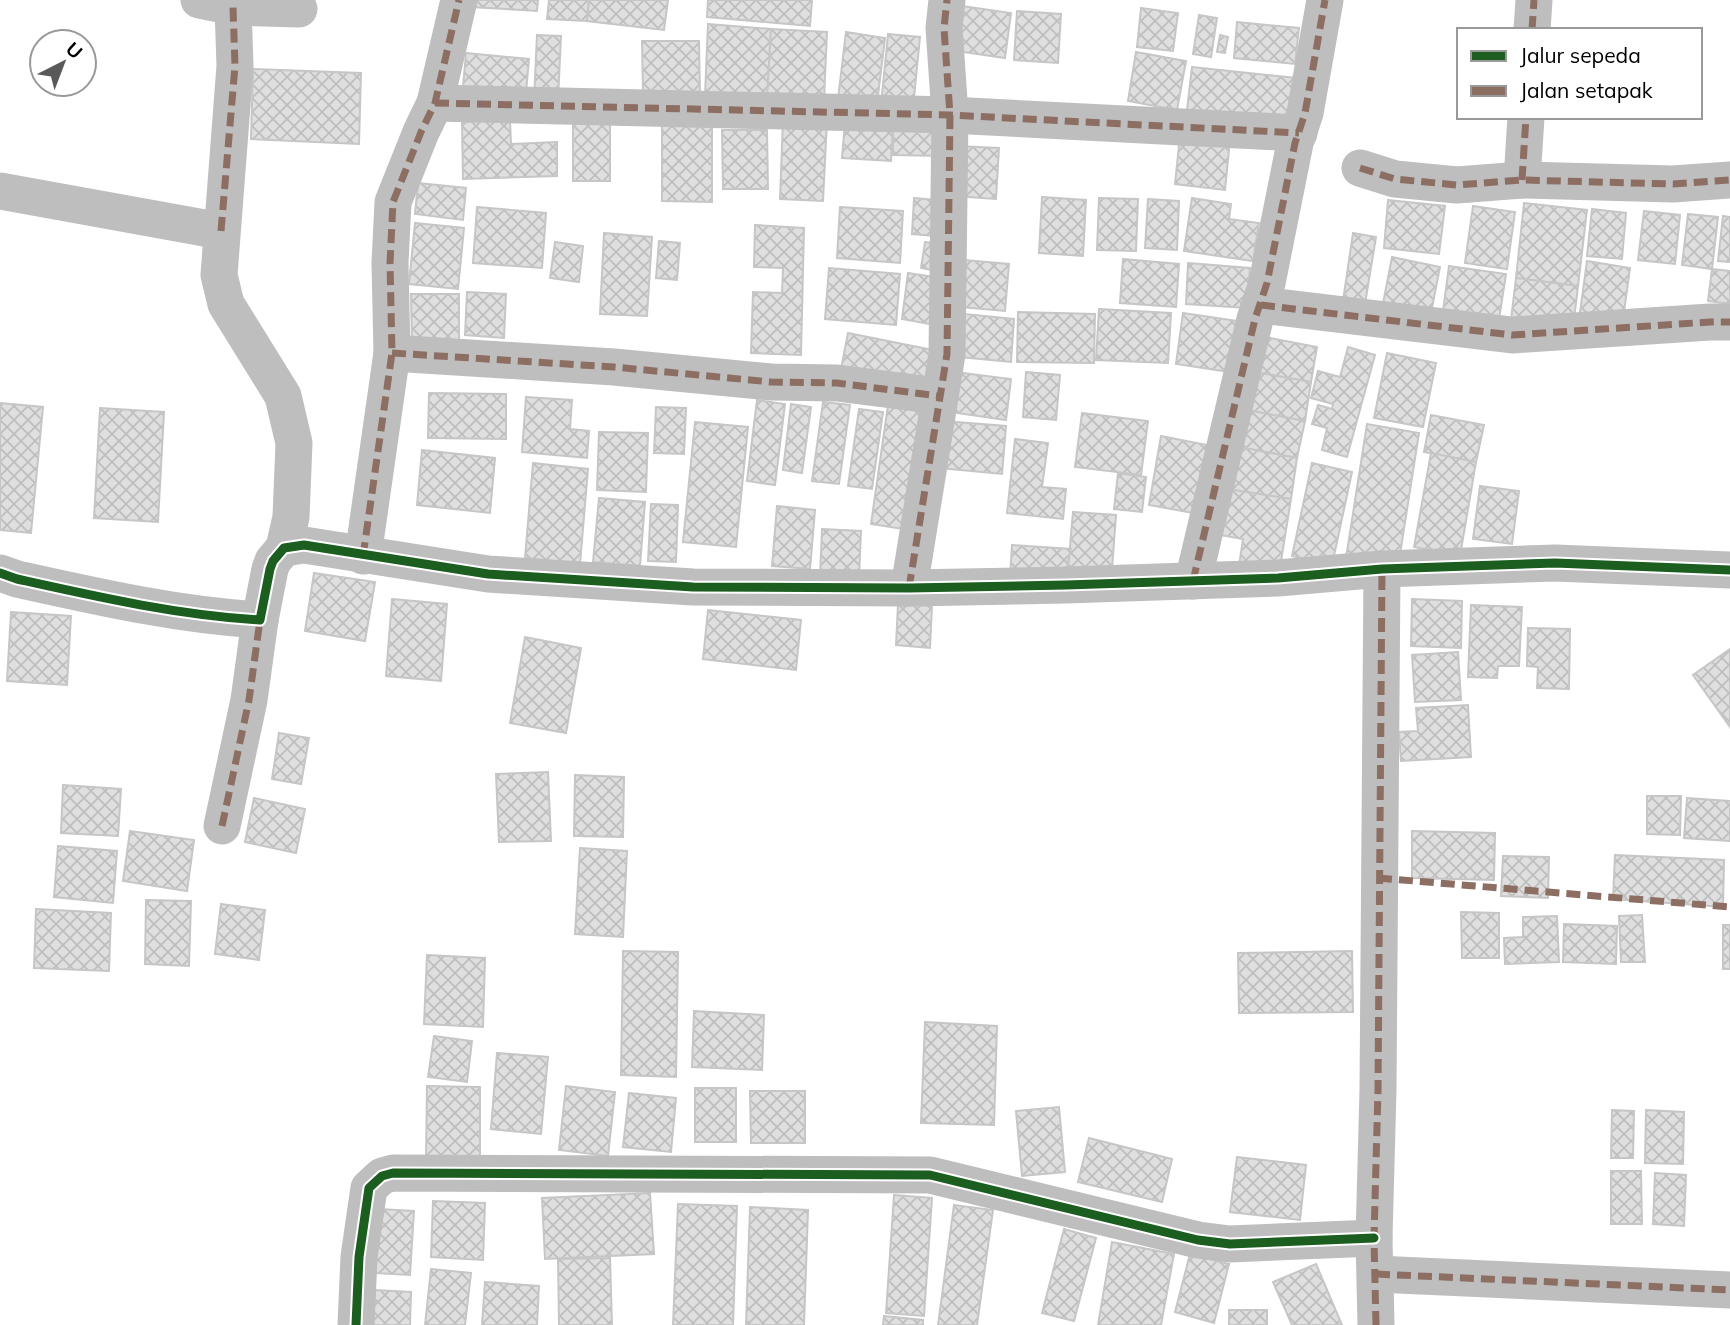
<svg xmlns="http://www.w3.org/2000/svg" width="1730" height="1325" font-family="Mulish,sans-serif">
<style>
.building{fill:url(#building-cross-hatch);stroke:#c6c6c6;stroke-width:2}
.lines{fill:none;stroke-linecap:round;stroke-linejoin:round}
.minor{stroke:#bebebe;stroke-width:37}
.quiet{stroke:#8d6e63;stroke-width:7;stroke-dasharray:14 7;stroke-linecap:butt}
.cycleway-casing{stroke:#fff;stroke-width:13}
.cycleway{stroke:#1b5e20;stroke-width:9}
</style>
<defs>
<pattern id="building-cross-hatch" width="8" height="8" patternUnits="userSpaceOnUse" patternTransform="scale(1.75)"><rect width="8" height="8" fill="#dfdfdf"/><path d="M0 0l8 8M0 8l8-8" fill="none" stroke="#bebebe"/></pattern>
</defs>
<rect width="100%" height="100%" fill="#fff"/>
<g class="building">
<polygon points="471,0 538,0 537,11 471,7"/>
<polygon points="549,0 589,0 587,21 547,19"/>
<polygon points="589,0 668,0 664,30 587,21"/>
<polygon points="708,0 812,0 810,26 707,17"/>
<polygon points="962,6 1011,13 1005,58 956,51"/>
<polygon points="1141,8 1178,13 1173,51 1137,47"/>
<polygon points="1017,11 1061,14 1058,63 1014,60"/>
<polygon points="1199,15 1217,18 1211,57 1193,54"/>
<polygon points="1237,22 1299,28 1295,64 1234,58"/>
<polygon points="708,24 771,29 767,98 705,96"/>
<polygon points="771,29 827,32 824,100 767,98"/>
<polygon points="846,32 885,38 877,104 838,99"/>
<polygon points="888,34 920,37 913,108 881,105"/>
<polygon points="537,35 561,36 558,100 534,99"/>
<polygon points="1220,35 1228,37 1225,53 1217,52"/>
<polygon points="642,41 699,41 700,94 643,95"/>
<polygon points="1136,52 1186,61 1177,110 1128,101"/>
<polygon points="466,53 529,59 526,93 463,87"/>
<polygon points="1192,67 1296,78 1292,122 1187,110"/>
<polygon points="253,69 361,73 359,144 251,139"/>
<rect x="573" y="115" width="37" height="66"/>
<polygon points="783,119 827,121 823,201 780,199"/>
<polygon points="944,119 943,156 893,155 893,125"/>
<polygon points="510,120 511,144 557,142 557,176 463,179 462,122"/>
<polygon points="845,122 893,125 891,161 842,158"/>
<polygon points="662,125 712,125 712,202 662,201"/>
<polygon points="722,130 767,130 768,189 723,189"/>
<polygon points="1180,135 1230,140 1225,190 1175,184"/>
<polygon points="957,146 999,148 996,199 954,196"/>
<polygon points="418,183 466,188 463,220 415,214"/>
<polygon points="1042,197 1086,200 1083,256 1039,253"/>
<polygon points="914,198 936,200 934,236 912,234"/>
<polygon points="1099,198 1138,199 1136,251 1097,250"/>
<polygon points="1192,198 1231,204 1229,219 1259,223 1253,261 1184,251"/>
<polygon points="1148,199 1179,201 1177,250 1145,248"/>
<polygon points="1388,200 1445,206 1439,254 1384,248"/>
<polygon points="1524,203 1587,210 1578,286 1516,278"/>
<polygon points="1473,206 1515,212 1507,269 1465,263"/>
<polygon points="477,207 546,213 542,268 473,263"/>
<polygon points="840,207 903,211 900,263 837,258"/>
<polygon points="1592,209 1626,213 1622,259 1587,256"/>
<polygon points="1644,211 1680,215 1675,264 1638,260"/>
<polygon points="1688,214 1718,217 1712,269 1682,265"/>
<polygon points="1723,216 1730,217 1730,262 1718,261"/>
<polygon points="415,223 464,228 458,289 409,284"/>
<polygon points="755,225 804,228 801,355 751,353 753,292 782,293 783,268 754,267"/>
<polygon points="604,233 652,237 647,316 600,314"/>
<polygon points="1353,233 1376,237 1365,304 1343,301"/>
<polygon points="659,241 680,243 677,280 656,278"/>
<polygon points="555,242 583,246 579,282 550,278"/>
<polygon points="925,242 942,244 938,271 921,268"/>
<polygon points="1392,257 1440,267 1429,323 1381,314"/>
<polygon points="1123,259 1179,264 1176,307 1120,303"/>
<polygon points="964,260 1009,264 1005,311 961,307"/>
<polygon points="1587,261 1630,268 1622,327 1579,320"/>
<polygon points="1188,263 1250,268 1247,308 1186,304"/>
<polygon points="1449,266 1506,274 1498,326 1442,319"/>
<polygon points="829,268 900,274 896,325 825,319"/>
<polygon points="1712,269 1730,271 1730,304 1708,301"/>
<polygon points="908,273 948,279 941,326 902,319"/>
<polygon points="1516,278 1578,286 1573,328 1511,320"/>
<polygon points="467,292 506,294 504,338 465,335"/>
<polygon points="411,294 459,294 459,345 412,344"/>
<polygon points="1099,309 1171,313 1168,363 1096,360"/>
<polygon points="1018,312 1095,314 1094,363 1017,362"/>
<polygon points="1183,313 1238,321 1230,372 1176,364"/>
<polygon points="964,314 1014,319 1011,362 960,357"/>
<polygon points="848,333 933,350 926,386 841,369"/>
<polygon points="1255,335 1317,347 1311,382 1249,371"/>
<polygon points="1348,347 1375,355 1347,457 1322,450 1327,428 1312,424 1318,405 1332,409 1333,404 1311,398 1318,371 1340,377"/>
<polygon points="1387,353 1436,363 1423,427 1374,418"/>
<polygon points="1249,371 1311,382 1305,421 1241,409"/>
<polygon points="955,372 1011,379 1006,420 950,412"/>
<polygon points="1026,372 1060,375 1056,420 1023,417"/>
<polygon points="429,393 506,394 506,439 428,438"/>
<polygon points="526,397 572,400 570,429 589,431 587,458 522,452"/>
<polygon points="889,398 923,403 904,529 871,524"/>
<polygon points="757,400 785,404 775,485 747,481"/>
<polygon points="823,402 850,405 839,484 812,481"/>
<polygon points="0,403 43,407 31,533 0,530"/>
<polygon points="791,404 811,407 802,473 783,470"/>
<polygon points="656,407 686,408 684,454 654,453"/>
<polygon points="100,408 164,412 158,522 94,518"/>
<polygon points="859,409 883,412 872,489 848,486"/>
<polygon points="1241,409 1305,421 1297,458 1234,446"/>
<polygon points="1082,413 1148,421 1141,475 1075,467"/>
<polygon points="1431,415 1484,425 1476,462 1424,452"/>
<polygon points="944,421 1006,426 1002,474 940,468"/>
<polygon points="695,422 748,427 736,547 683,542"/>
<polygon points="1367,424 1419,433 1398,567 1346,558"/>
<polygon points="599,432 648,433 646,492 597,490"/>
<polygon points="1161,436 1212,446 1199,514 1149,505"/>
<polygon points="1015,439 1048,443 1042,487 1066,489 1063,519 1007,513"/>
<polygon points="1234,446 1297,458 1291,499 1227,489"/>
<polygon points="422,450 495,458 490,513 417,505"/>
<polygon points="1431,453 1476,462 1460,556 1414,547"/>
<polygon points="533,463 588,469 580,564 525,558"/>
<polygon points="1312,463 1352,472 1332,565 1292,556"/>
<polygon points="1118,473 1146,477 1142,512 1114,509"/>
<polygon points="1480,486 1519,491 1512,544 1473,539"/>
<polygon points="1227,489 1291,499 1279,574 1239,566 1243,539 1220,535"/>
<polygon points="599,498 645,502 640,566 593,562"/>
<polygon points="651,504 678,505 676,562 648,561"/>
<polygon points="777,506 815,510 810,569 772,566"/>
<polygon points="1073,512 1116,515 1111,583 1068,569"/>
<polygon points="822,529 861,531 859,578 820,576"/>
<polygon points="1012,545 1071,549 1065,574 1010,577"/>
<polygon points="314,573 375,582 365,641 305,631"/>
<polygon points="392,599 447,604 441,681 386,676"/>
<polygon points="1412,599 1462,601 1461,648 1411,646"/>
<polygon points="898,604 932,606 930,648 896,645"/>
<polygon points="1471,605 1522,607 1519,666 1498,666 1497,678 1468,677"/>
<polygon points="708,610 801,620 796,670 703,659"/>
<polygon points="11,612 71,616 67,685 7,681"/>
<polygon points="1528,628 1570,629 1569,689 1537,688 1538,667 1527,666"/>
<polygon points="525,637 581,648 566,733 510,723"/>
<polygon points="1730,649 1730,727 1693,675"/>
<polygon points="1458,652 1461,700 1415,702 1412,655"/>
<polygon points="1468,705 1471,757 1401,761 1399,732 1418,731 1416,708"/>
<polygon points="279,733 309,738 301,784 272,779"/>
<polygon points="548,772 551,841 499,842 496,774"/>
<polygon points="575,775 624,777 623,837 574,836"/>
<polygon points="63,785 121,789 118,836 61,833"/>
<polygon points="1647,796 1681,796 1680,835 1647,834"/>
<polygon points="254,798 305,809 296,853 245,842"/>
<polygon points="1687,798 1730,801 1730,841 1684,838"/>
<polygon points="130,831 194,840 187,891 123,881"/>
<polygon points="1412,831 1495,833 1494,880 1412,878"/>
<polygon points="58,846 117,851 113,903 54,897"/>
<polygon points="580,848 627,851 623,937 575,934"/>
<polygon points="1615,855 1724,860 1723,907 1613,899"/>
<polygon points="1503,856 1549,857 1548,898 1501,896"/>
<polygon points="146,900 191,901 189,966 145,964"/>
<polygon points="221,904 265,910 259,960 215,954"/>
<polygon points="36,909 111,913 109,971 34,968"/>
<polygon points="1461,912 1499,913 1499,958 1462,958"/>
<polygon points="1642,915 1645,962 1621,962 1619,916"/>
<polygon points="1557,916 1559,962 1505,964 1504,938 1523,937 1523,917"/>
<polygon points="1564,924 1617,926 1616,964 1563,962"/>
<rect x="1723" y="925" width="7" height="44"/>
<polygon points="623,951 678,952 676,1077 621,1075"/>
<polygon points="1352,951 1353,1012 1239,1013 1238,953"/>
<polygon points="427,955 485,958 483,1027 424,1024"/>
<polygon points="694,1011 764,1015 762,1070 692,1067"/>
<polygon points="925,1022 997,1026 994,1125 921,1123"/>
<polygon points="434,1036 472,1041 467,1082 428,1077"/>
<polygon points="497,1053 548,1057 541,1134 491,1129"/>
<polygon points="427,1086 480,1087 480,1159 426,1158"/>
<polygon points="566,1086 615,1092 608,1156 559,1150"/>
<rect x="695" y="1088" width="41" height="54"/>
<polygon points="750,1091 805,1091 805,1143 751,1143"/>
<polygon points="629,1093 676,1098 671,1152 623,1147"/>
<polygon points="1059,1107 1065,1172 1022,1176 1016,1111"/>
<polygon points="1612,1110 1634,1111 1633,1158 1611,1158"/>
<polygon points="1646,1110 1684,1112 1683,1164 1645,1163"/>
<polygon points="1089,1138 1172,1159 1162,1202 1078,1182"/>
<polygon points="1237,1157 1306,1165 1300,1220 1230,1212"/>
<polygon points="1611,1171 1641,1171 1642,1224 1611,1224"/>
<polygon points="1655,1173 1686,1175 1684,1226 1653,1224"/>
<polygon points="650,1193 654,1254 545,1259 542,1198"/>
<polygon points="894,1195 932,1198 924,1316 886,1313"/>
<polygon points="433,1201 485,1203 483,1260 431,1257"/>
<polygon points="678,1204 737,1206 733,1325 673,1325"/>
<polygon points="954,1205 993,1210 977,1325 938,1325"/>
<polygon points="750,1207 808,1210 804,1325 746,1325"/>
<polygon points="379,1209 414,1211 410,1275 375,1273"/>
<polygon points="1064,1229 1096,1238 1074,1321 1042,1313"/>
<polygon points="1112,1242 1174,1254 1161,1325 1098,1325"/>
<polygon points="1190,1254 1229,1264 1214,1323 1175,1312"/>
<polygon points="610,1258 612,1325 559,1325 558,1259"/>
<polygon points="1316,1264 1342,1325 1292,1325 1273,1282"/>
<polygon points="431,1269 471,1273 465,1325 425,1325"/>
<polygon points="485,1282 539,1286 537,1325 482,1325"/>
<polygon points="375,1290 411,1292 410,1325 373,1325"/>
<rect x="1229" y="1310" width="38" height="15"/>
<polygon points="884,1316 923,1320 923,1325 883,1325"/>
</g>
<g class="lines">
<g class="minor">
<polyline points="199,0 233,7 299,9"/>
<polyline points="233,7 235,66 219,275 226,304 283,396 294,443 291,517 284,548"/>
<polyline points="1532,30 1534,0"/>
<polyline points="435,103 950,115 1299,133"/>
<polyline points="1360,168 1395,179 1457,185 1522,180 1673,184 1730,180"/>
<polyline points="1522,180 1526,117"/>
<polyline points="0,191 221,231"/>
<polyline points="1261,305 1512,335 1710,322 1730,322"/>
<polyline points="392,353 614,367 771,382 837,383 939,396"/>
<polyline points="363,556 392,353 390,263 393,202 421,132 435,103 459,0"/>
<path d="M0 573 17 579C98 597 177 615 260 620L270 569 273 561 284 548 304 545 488 574 693 587 909 588 1066 585 1278 578 1382 569 1555 563 1730 570"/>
<polyline points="1193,581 1255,319 1267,283 1295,143 1305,113 1325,0"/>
<polyline points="909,588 947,354 950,115 944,28 947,0"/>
<polyline points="222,826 249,700 260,620"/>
<polyline points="1376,1274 1730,1290"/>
<polyline points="356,1325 359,1257 369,1188 382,1176 393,1173 930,1175 1198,1240 1230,1244 1374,1238"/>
<polyline points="1376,1325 1374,1238 1378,1090 1382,569"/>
</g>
<g class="quiet">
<polyline points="1532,30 1534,0"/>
<polyline points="435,103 950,115 1299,133"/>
<polyline points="1360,168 1395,179 1457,185 1522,180 1673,184 1730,180"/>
<polyline points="1522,180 1526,117"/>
<polyline points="221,231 235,66 233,7"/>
<polyline points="1261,305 1512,335 1710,322 1730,322"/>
<polyline points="392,353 614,367 771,382 837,383 939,396"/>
<polyline points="363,556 392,353 390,263 393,202 421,132 435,103 459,0"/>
<polyline points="1193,581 1255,319 1267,283 1295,143 1305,113 1325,0"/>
<polyline points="909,588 947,354 950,115 944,28 947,0"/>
<polyline points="222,826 249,700 260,620"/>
<polyline points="1378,878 1730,907"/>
<polyline points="1376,1274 1730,1290"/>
<polyline points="1376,1325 1374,1238 1378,1090 1382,569"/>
</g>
<g class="cycleway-casing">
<g id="cycleway">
<path d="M0 573 17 579C98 597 177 615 260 620L270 569 273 561 284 548 304 545 488 574 693 587 909 588 1066 585 1278 578 1382 569 1555 563 1730 570"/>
<polyline points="356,1325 359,1257 369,1188 382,1176 393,1173 930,1175 1198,1240 1230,1244 1374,1238"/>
</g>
</g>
<use href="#cycleway" class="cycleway"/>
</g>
<rect x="1457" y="28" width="245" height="91" fill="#ffffff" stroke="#999999" stroke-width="2"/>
<rect x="1471" y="51" width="35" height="10" fill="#1b5e20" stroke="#999999" stroke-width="2"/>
<text x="1520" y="63" font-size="21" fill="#000000">Jalur sepeda</text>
<rect x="1471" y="86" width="35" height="10" fill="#8d6e63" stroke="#999999" stroke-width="2"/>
<text x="1520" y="98" font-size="21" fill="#000000">Jalan setapak</text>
<g transform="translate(63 63) rotate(42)"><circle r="33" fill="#ffffff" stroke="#999999" stroke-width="2"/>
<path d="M0-5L12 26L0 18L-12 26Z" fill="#595959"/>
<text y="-10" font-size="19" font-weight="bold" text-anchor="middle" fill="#000000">U</text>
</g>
</svg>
